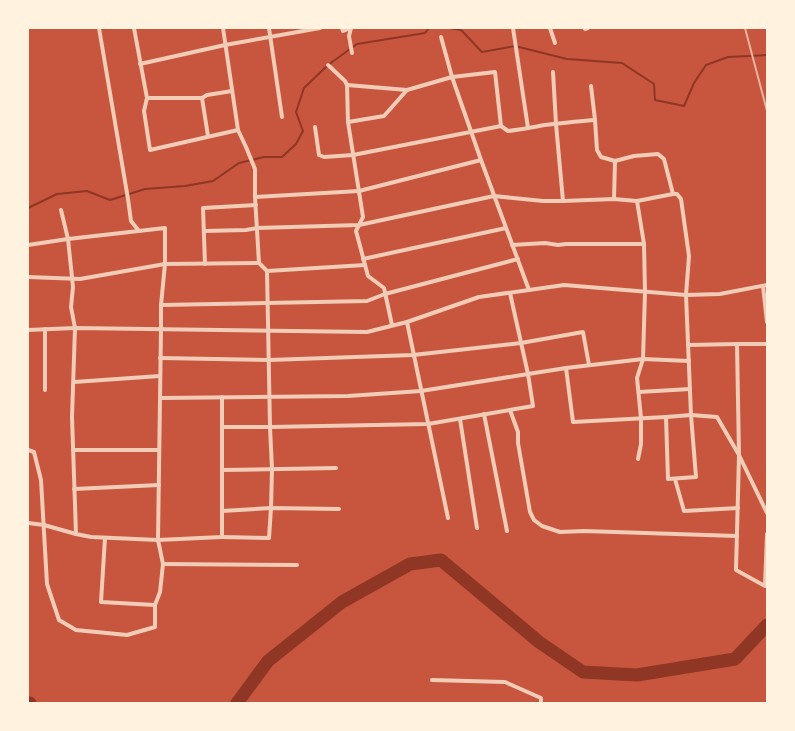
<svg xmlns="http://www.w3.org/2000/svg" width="795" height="731" font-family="'Source Sans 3',sans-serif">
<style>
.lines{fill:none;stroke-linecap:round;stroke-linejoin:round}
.stream{stroke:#8f3625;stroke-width:2}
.river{stroke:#8f3625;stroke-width:13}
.minor{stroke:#f1ccb7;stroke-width:4}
.rail{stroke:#e9b49f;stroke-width:2}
</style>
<rect width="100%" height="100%" fill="#c8553d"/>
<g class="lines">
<g class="stream">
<polyline points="449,28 461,30 482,52 515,46 567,59 622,63 654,84 655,100 684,106 694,83 706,65 728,57 767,55"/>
<polyline points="28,208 57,194 87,191 110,200 145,189 185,186 213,181 239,163 264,157 282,157 296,144 303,131 296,112 304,88 328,65 357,44 425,33 429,28"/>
</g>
<g class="river">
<polyline points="28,703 30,703"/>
<polyline points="237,703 268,661 342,602 410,564 441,560 539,642 583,672 637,675 735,659 767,625"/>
</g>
<g class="minor">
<polyline points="99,28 128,199 131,221 139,231"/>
<polyline points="134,28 147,98 144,111 150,150 238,130 223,28"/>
<polyline points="269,28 282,117"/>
<polyline points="342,28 343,31 351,28"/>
<polyline points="351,28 349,36 352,53"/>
<polyline points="513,28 528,128"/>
<polyline points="550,28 555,43"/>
<polyline points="585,28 585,29 588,28"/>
<polyline points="441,37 452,77 495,72 501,126"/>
<polyline points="140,64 225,45 320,28"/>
<polyline points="328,65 345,81 347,85 348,122"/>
<polyline points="553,72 556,124 563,201"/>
<polyline points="347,85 407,90"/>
<polyline points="591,86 595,120 597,150 601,157 615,161 634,156 658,154 664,159 673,194"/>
<polyline points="147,98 202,98"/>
<path d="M315 127 319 155 324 157 353 155 501 126 508 131C521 130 533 127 545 125 562 123 579 121 595 120"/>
<polyline points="238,130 246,147 255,169 255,197"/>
<polyline points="208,136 202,98 207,95 232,91"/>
<polyline points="614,199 615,161"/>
<polyline points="204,231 246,230 257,228 359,225 494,196 543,201 563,201 614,199 637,201 673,194 677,194 681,199 689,256 686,295 691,415 696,477 668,479 666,417 573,422 566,368 528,374 510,293"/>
<polyline points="28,245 68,239 165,228 165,264 80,279 28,277"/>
<polyline points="512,245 545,243 558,245 566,244 644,244"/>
<polyline points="363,259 506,228"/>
<polyline points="259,263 255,197 359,191 481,160"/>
<polyline points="205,264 203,208 256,205"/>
<polyline points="267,271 259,263 165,264 161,305 161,329 158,540 91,537 76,534 72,417 75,328 367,332 407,322 479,297 564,285 686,295 720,294 767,285"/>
<polyline points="763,286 767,322"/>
<polyline points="161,305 367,301 385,294 518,259"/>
<polyline points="407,322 448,518"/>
<polyline points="392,325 384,288 368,276 356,231 363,217 348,122 384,116 407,90 452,77 481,160 529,290"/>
<polyline points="45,329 45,390"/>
<polyline points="28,330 75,328 71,307 73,287 68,239 61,210"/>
<polyline points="767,344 737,344 739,455 767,513"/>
<polyline points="688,345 737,344"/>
<polyline points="160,358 269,360 413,355 521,343 583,332 589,365"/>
<polyline points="566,368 643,359 645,292 644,244 637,201"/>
<polyline points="74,382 160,376"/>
<polyline points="639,392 690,389"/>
<path d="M160 398 348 396 421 391 528 374 533 406 428 424 270 427C269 375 268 323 267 271L365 265"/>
<polyline points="510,410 518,432 518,443 530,512 534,520 542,526 560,532 584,531 737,536"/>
<polyline points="484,414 507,531"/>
<polyline points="666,417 691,415 717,417 739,455 736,570 765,586 767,534"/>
<polyline points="460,419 477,528"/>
<polyline points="222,427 270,427 272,469 271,508 269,538 222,537"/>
<polyline points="28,450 34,452 41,480 47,584 59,620 76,630 127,635 155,627 155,605 160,592 163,564 158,540 222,537 222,397"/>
<polyline points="73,450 159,450"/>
<polyline points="638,459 641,444 641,418 637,378 643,359 689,361"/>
<polyline points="222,470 336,468"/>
<polyline points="675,479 684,511 738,508"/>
<polyline points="74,489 159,485"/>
<polyline points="222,511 271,508 339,509"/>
<polyline points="28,523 44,525 76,534"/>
<polyline points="105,538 101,602 155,605"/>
<polyline points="163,564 297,565"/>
<polyline points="432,680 505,682 541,698 541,703"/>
</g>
<polyline class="rail" points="745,28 767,111"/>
</g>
<rect width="795" height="731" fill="none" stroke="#fff3e0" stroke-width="58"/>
</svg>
